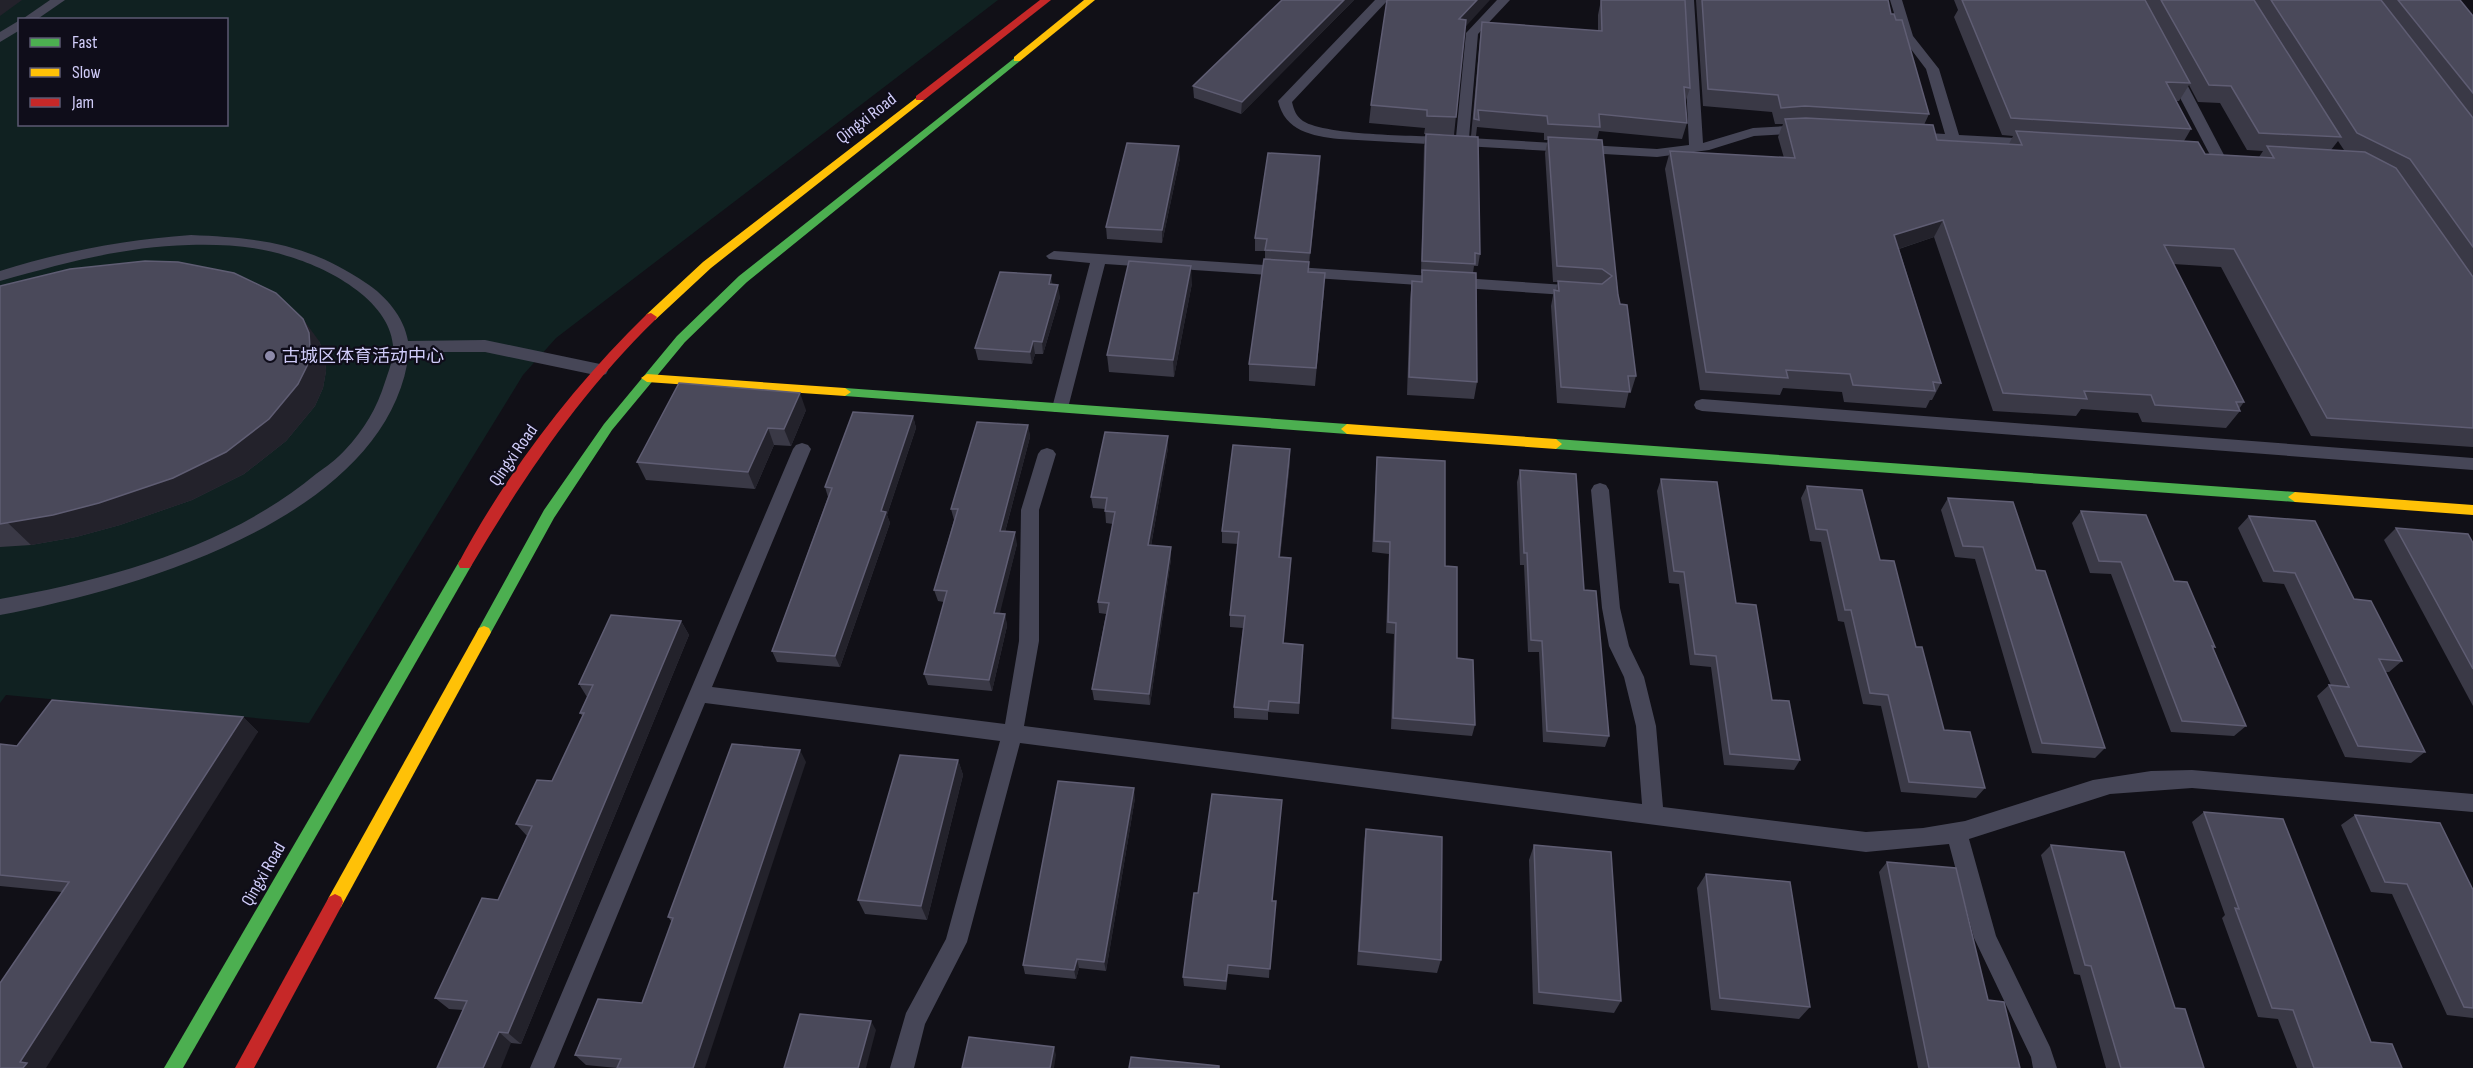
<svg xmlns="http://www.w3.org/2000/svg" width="2473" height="1068" font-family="'Sofia Sans Condensed','Noto Sans SC',sans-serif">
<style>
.green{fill:#102121;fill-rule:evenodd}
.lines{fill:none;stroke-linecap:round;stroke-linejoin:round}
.lane{fill:#464657;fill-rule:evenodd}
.fast{fill:#4caf50;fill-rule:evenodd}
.slow{fill:#ffc107;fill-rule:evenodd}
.jam{fill:#c62828;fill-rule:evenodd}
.wall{fill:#3a3946;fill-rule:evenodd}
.shaded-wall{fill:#23222b}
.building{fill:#4a495a;stroke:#5f5d73;stroke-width:1.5}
.poi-dot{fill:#8d8aaa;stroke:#0f0d1a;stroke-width:2}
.labels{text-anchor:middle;stroke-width:4.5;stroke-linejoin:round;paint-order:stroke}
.street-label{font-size:18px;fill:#d0ccf9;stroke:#0f0d1a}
.poi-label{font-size:18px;fill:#d0ccf9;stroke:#0f0d1a;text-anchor:start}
</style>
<rect width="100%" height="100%" fill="#111017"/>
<path class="green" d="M0 0H998L556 338 523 375 309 723 6 695 0 703ZM20 20H226V124H20Z"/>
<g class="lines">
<g class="lane">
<polygon points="50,0 65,0 36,20 21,20"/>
<path d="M1375 0H1388L1292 102C1294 110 1296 116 1303 121 1326 136 1424 136 1456 137L1466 33 1497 0H1510L1478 34 1469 138 1657 149 1689 145 1682 0H1694L1703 143 1753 128 1804 125 1811 129 1804 133 1754 136 1709 150 1657 157 1339 139C1312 136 1285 131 1278 101Z"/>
<polygon points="1890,0 1902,0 1913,36 1939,69 1959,135 2034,139 2041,143 2039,146 1907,139 1905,136 1907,133 1912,132 1945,134 1926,69 1901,36"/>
<polygon points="20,20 20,30 0,42 0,32"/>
<polygon points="2173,67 2180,71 2224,155 2222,158 2217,159 2210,155 2166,71"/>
<path d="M191 235C260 238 307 243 366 283 386 296 404 317 408 341L485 340 600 364 606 366 608 370 606 374 600 376 485 352H409C390 517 136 589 0 615V599C110 579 228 547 316 474 326 467 337 459 345 450 364 430 377 408 385 382 389 370 394 358 393 345 389 299 326 267 287 256 257 246 221 244 189 245 121 247 65 263 0 281V271C63 251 125 240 191 235Z"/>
<polygon points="1054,251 1581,286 1589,291 1581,296 1105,264 1068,408 1066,412 1054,412 1052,408 1090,263 1049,259 1046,256"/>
<polygon points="1702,399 2473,458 2473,470 1702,411 1696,409 1694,405 1696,401"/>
<polygon points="802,443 808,445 811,449 712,687 1005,724 1019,641 1021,510 1038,454 1041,450 1047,448 1053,450 1056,454 1039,510 1039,641 1024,726 1642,804 1636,726 1624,677 1609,646 1602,608 1591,490 1594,485 1600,483 1606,485 1609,490 1620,608 1629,646 1644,677 1656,726 1663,807 1866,832 1923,828 1965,821 2093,780 2151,771 2192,770 2473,794 2473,812 2192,788 2110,794 1969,839 1996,936 2050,1047 2057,1068 2033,1068 2031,1057 1974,938 1949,844 1866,852 1020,743 967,942 925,1024 914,1068 890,1068 906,1013 946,939 1000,741 705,703 554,1068 530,1068 793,449 796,445"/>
</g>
<g class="fast">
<polygon points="1017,56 1020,57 1020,61 747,282 685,342 612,430 554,518 489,636 484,638 479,636 477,632 479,628 544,510 604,424 677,336 739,276"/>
<polygon points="845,388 1347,424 1353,429 1347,434 845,396 839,392"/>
<polygon points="1556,439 2295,492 2302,497 2295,502 1556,449 1550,444"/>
<polygon points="465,559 470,560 472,564 470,568 183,1068 164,1068 460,560"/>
</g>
<g class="slow">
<polygon points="1084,0 1095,0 1020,61 1014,61 1014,57"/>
<polygon points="920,95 924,96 924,100 711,268 655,320 647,320 645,317 647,314 703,262"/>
<polygon points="647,374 845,388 851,392 845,396 647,382 641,378"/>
<polygon points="1347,424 1556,439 1562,444 1556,449 1347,434 1341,429"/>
<polygon points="2295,492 2473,505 2473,515 2295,502 2288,497"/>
<polygon points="484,626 489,628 491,632 489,636 341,907 335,910 329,907 327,902 329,897 479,628"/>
</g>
<g class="jam">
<polygon points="1040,0 1051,0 924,100 916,100 916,96"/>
<path d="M651 313 657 317 655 320C580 393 523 478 470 568H460L458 564C507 472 573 386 647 314Z"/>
<polygon points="335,894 341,897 343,902 341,907 254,1068 235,1068 329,897"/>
</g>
</g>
<g class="wall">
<polygon points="1282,0 1354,0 1241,114 1194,98 1193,86"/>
<polygon points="1601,0 1690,88 1685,103 1687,123 1682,139 1599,131 1597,140 1618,295 1636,376 1631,392 1629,391 1625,408 1557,403 1551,306 1554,290 1556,290 1558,282 1553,282 1545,153 1548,140 1544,140 1544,133 1477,127 1476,136 1471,136 1480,38 1482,22 1598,31 1598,15"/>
<path d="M1696 0H1888L1891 14 1929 114 1924 125 1937 140 2009 144 2013 136 2002 135 1954 17 1958 10 1954 0H2460L2473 16V447L2311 436 2221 267 2173 264 2244 402 2239 409 2240 411 2226 428 2142 422 2138 413 2081 409 2076 416 1993 411 1934 237 1899 249 1941 383 1932 400H1930L1926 408 1844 402 1842 392 1783 388 1780 395 1700 390 1665 169 1670 151 1784 158 1778 137 1783 124H1775L1772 112 1703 106ZM2189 85 2198 102 2220 103 2247 150 2263 151 2259 157 2205 154 2184 141 2191 129 2176 101H2179ZM2338 141 2344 150H2331Z"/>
<polygon points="1465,28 1454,135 1429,134 1480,254 1478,266 1474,266 1473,273 1477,382 1474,399 1407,395 1410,299 1412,281 1421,282 1422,273 1421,273 1424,146 1426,134 1424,134 1425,128 1369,123 1371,105"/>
<polygon points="1180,158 1162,243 1107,239 1106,227"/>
<polygon points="1320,169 1308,272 1324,291 1315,386 1249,381 1249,364 1265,259 1265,251 1255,251 1255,238"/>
<polygon points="1192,283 1174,377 1109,372 1107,355"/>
<polygon points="1053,284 1060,297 1043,354 1035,354 1032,364 978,360 975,348"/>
<polygon points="0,286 319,341 325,355 326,371 323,388 315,406 286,441 244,474 192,500 120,525 76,537 31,545 0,547"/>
<polygon points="806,410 791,446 774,445 755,489 646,480 637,462"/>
<polygon points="913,416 916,428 887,515 890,523 840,667 777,662 772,651 828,497 825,487"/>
<polygon points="1028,425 1030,437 1005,532 1017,544 999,614 1005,614 1007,626 992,691 928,685 924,674 944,602 938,601 934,590 954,520 951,509"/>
<polygon points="1168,436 1168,448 1151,546 1171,559 1150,705 1094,700 1092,689 1106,614 1099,613 1098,602 1113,524 1106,523 1105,509 1093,508 1091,497"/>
<polygon points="1377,457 1445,566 1457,658 1475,725 1472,736 1391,729 1394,634 1386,633 1389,554 1372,552 1376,469"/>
<polygon points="1290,461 1280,557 1291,558 1283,643 1303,645 1299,714 1268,712 1268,720 1234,718 1234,707 1243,628 1230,627 1230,615 1238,544 1222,543 1222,531"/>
<polygon points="1520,470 1584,590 1609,736 1605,747 1543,742 1539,652 1528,652 1524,565 1520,565 1517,482"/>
<polygon points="1661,479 1736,603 1772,700 1800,760 1794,770 1724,765 1711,667 1690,665 1679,584 1669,583 1657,491"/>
<polygon points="1807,486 1880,560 1916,647 1944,730 1985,788 1976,798 1901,792 1881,706 1863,704 1844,622 1838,621 1821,542 1810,541 1801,498"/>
<polygon points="1948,498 2036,570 2105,748 2095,758 2032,753 1975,559 1955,557 1941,510"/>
<polygon points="2081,511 2174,581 2215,647 2213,648 2246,726 2234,736 2171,732 2111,574 2090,573 2072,523"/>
<polygon points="2249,516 2354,599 2402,661 2389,672 2385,672 2425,752 2411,763 2345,757 2317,696 2329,685 2331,685 2284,584 2263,582 2238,528"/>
<polygon points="2396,528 2473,543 2473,706 2384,540"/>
<polygon points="681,621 689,635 521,1044 511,1043 463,1010 449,1009 435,998 498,900 527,836 516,824 552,781 583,717 580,713 587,697 579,684"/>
<polygon points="243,717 258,732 62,892 0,886 0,744 17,746"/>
<polygon points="958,760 963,775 927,920 865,914 858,900"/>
<polygon points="806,762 617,1068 586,1065 575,1055 642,1003 672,922 668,917"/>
<polygon points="1135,798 1106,971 1079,968 1076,979 1025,974 1023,965"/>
<polygon points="2204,812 2371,1042 2402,1068 2297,1068 2278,1019 2258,1017 2222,918 2225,915 2192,822"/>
<polygon points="2355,815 2473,890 2473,1018 2447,1015 2392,894 2371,892 2341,825"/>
<polygon points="1366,829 1441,960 1437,973 1357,965 1364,843"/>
<polygon points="1534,845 1621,1001 1614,1013 1533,1004 1529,860"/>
<polygon points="2051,845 2175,1008 2204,1068 2106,1068 2080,975 2074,974 2041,855"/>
<polygon points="1887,862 1988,1000 2020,1068 1918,1068 1879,872"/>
<polygon points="1706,874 1810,1007 1799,1019 1711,1010 1697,888"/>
<polygon points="1273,901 1269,978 1228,974 1226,990 1184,986 1183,977"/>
</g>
<g class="shaded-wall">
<polygon points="0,0 22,0 0,16"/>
<polygon points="1344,0 1354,0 1241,114 1242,102"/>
<polygon points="1477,0 1490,0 1457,36 1459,19"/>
<polygon points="1179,146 1180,158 1162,243 1162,230"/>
<polygon points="1320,156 1320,169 1309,266 1310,253"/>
<polygon points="1943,220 1934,237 1886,253 1894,235"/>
<polygon points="1191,266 1192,283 1174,377 1173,360"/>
<polygon points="1051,275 1053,287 1049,284"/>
<polygon points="1058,285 1060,297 1043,354 1042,342"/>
<polygon points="303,319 319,341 325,355 326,371 323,388 315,406 286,441 244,474 192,500 120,525 76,537 31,545 8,523"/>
<polygon points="1033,341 1035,354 1032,364 1030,352"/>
<polygon points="800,393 806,410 791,446 784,429"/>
<polygon points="913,416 916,428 887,515 890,523 840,667 835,656 881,511"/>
<polygon points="1028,425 1030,437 1002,543 1000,531"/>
<polygon points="768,428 774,445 755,489 748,472"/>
<polygon points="1168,436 1168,448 1149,557 1148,545"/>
<polygon points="1290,449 1290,461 1279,569 1279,557"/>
<polygon points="1015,532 1017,544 997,625 994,613"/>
<polygon points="1171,547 1171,559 1150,705 1149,694"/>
<polygon points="1005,614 1007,626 992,691 989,680"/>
<polygon points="681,621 689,635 521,1044 508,1033"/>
<polygon points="243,717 258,732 46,1068 23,1068 20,1062"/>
<polygon points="800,750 806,762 705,1068 693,1068"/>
<polygon points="958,760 963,775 927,920 921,906"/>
<polygon points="1134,788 1135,798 1106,971 1104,962"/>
<polygon points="1077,959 1079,968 1076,979 1074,970"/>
<polygon points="871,1021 876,1030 866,1068 858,1068"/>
<polygon points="499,1032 511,1043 501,1068 483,1068"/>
<polygon points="1054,1047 1056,1055 1054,1068 1050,1068"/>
</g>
<g class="building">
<polygon points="1282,0 1344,0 1242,102 1193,86"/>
<polygon points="1387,0 1477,0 1459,19 1466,20 1456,117 1427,116 1427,110 1371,105"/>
<polygon points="1601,0 1685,0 1690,88 1684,87 1687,123 1599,114 1600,127 1548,124 1547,116 1478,110 1479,120 1474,119 1482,22 1602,31"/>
<polygon points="1702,0 1888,0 1891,14 1894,14 1896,20 1902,20 1929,114 1805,106 1781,108 1778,95 1708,89"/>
<polygon points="1962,0 2145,0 2190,83 2166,82 2191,129 2011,118"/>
<polygon points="2161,0 2254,0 2341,137 2259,133 2231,86 2209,85"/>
<polygon points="2271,0 2381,0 2473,118 2473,247 2410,159 2357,133"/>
<polygon points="2398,0 2460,0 2473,16 2473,93"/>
<polygon points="1806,118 1933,125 1937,140 2022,145 2016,131 2198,142 2205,154 2274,158 2267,146 2365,152 2396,168 2473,277 2473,428 2327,418 2234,249 2164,245 2244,402 2236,402 2240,411 2155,405 2151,395 2084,391 2087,399 2003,393 1943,220 1894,235 1941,383 1933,382 1935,391 1853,385 1850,374 1786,370 1788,378 1706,372 1670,151 1795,158 1785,119"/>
<polygon points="1426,134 1478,137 1480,254 1475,253 1475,264 1422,261"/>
<polygon points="1548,137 1602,140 1618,295 1620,304 1627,305 1636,376 1628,376 1630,392 1561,387 1554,290 1559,291 1558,281 1602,284 1612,276 1602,269 1557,266"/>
<polygon points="1127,143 1179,146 1162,230 1106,227"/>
<polygon points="1268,153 1320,156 1310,253 1265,250 1267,239 1255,238"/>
<polygon points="1264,259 1309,262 1308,272 1325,273 1316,368 1249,364"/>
<polygon points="145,261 178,262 234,273 276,293 303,319 309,333 310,348 307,366 298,384 269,419 226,452 173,478 99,503 53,515 0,524 0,286 70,269"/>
<polygon points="1129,261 1191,266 1173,360 1107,355"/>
<polygon points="1422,270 1476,273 1477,382 1409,377 1412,281 1422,282"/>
<polygon points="1000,272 1051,275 1049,284 1058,285 1042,342 1033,341 1030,352 975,348"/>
<polygon points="679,383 800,393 784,429 768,428 748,472 637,462"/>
<polygon points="853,412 913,416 881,511 886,512 835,656 772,651 832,488 825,487"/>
<polygon points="977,422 1028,425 1000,531 1015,532 994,613 1005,614 989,680 924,674 947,591 934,590 958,509 951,509"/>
<polygon points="1105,432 1168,436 1148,545 1171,547 1149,694 1092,689 1109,603 1098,602 1115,512 1105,511 1107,498 1091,497"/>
<polygon points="1233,445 1290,449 1279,557 1291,558 1283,643 1303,645 1299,703 1269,701 1268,710 1234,707 1245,616 1230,615 1239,532 1222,531"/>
<polygon points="1377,457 1445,461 1445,566 1457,567 1457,658 1473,660 1475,725 1393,718 1396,623 1388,622 1390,542 1374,541"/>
<polygon points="1520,470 1576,474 1584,590 1596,591 1609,736 1547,731 1542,641 1531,640 1527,553 1524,553"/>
<polygon points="1661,479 1717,482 1736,603 1756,605 1772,700 1789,701 1800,760 1730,754 1716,656 1695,654 1684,572 1674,571"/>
<polygon points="1807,486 1862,490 1880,560 1894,561 1916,647 1922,647 1944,730 1970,732 1985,788 1909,782 1888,695 1870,693 1851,610 1845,610 1827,530 1816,529"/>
<polygon points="1948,498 2013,502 2036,570 2045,571 2105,748 2042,743 1983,547 1963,546"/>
<polygon points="2081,511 2146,515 2174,581 2187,582 2215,647 2212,646 2246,726 2182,721 2121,562 2099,561"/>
<polygon points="2249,516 2315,521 2354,599 2371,601 2402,661 2379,659 2425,752 2358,746 2329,685 2349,687 2295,573 2274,571"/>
<polygon points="2396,528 2468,534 2473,543 2473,669"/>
<polygon points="611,615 681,621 508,1033 499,1032 483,1068 437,1068 467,1001 435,998 482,898 498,900 532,826 516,824 537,780 552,781 584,713 580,713 593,685 579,684"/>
<polygon points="52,700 243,717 20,1062 27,1063 23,1068 0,1068 0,983 69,882 0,875 0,744 17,746"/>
<polygon points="732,744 800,750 693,1068 617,1068 621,1059 575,1055 598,999 642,1003 673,918 668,917"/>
<polygon points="900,755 958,760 921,906 858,900"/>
<polygon points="1058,781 1134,788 1104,962 1077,959 1074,970 1023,965"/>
<polygon points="1212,794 1282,800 1272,901 1276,901 1270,969 1228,965 1226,981 1183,977 1194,893 1198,893"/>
<polygon points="2204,812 2283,819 2371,1042 2392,1044 2402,1068 2314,1068 2293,1010 2272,1008 2235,908 2239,909"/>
<polygon points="2355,815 2440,823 2473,890 2473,1008 2464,1007 2407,884 2385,882"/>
<polygon points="1366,829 1442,837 1441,960 1359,951"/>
<polygon points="1534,845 1611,852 1621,1001 1539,992"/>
<polygon points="2051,845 2124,852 2175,1008 2185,1009 2204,1068 2121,1068 2091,966 2085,965"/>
<polygon points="1887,862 1956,868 1988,1000 2004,1002 2020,1068 1929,1068"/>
<polygon points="1706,874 1790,882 1810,1007 1720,998"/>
<polygon points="800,1014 871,1021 858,1068 784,1068"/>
<polygon points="969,1037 1054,1047 1050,1068 962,1068"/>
<polygon points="1131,1057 1219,1066 1219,1068 1129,1068"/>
</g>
<circle class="poi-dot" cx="270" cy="356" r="6"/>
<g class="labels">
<g class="street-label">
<text transform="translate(866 118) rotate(-38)" y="6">Qingxi Road</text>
<text transform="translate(513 455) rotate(-55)" y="6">Qingxi Road</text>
<text transform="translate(263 874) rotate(-60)" y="6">Qingxi Road</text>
</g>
<g class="poi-label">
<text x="282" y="362">古城区体育活动中心</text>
</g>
</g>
<rect x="18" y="18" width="210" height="108" fill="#0f0d1a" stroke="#5c5973" stroke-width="1.5"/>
<rect x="30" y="38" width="30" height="9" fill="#4caf50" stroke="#5c5973" stroke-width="1.5"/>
<text x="72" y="48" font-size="18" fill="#d0ccf9">Fast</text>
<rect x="30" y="68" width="30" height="9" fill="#ffc107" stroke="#5c5973" stroke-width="1.5"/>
<text x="72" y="78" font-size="18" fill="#d0ccf9">Slow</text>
<rect x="30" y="98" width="30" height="9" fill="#c62828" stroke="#5c5973" stroke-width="1.5"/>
<text x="72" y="108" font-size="18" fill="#d0ccf9">Jam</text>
</svg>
